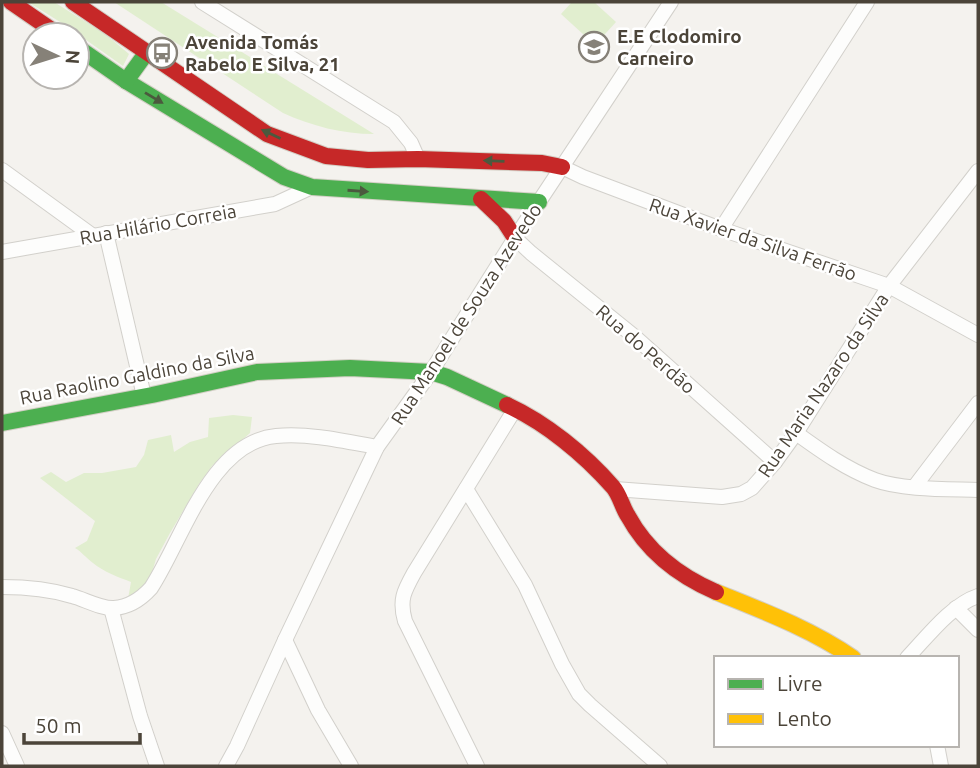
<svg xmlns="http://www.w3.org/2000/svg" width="980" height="768" font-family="Ubuntu,sans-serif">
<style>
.green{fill:#e1eecf}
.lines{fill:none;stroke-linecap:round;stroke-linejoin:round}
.street-casing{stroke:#d2d0cb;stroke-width:16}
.fast-casing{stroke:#d3cfc5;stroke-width:18}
.slow-casing{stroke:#d3cfc5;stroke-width:18}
.jam-casing{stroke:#d3cfc5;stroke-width:18}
.street{stroke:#fdfdfc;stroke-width:14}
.fast{stroke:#4caf50;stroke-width:16}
.slow{stroke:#ffc107;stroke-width:16}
.jam{stroke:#c62828;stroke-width:16}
.oneway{fill:#4b593e}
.labels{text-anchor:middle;stroke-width:5;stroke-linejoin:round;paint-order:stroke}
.poi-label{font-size:19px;font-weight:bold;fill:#4b4439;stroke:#fff;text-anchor:start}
.street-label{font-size:19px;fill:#4b4439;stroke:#fff}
</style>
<rect width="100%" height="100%" fill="#f4f2ee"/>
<g class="green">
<polygon points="28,2 54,2 105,34 129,54 123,66 65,25"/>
<path d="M114 2H161L374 134C342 134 312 126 283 113Z"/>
<polygon points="572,2 594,2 616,22 595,45 561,14"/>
<path d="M233 415 252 417 250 433 212 466 199 484 170 533 156 559 151 576 139 591 128 599 131 582C118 577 104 572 93 563 86 558 82 552 75 548L87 541 95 521 40 478 51 472 66 482 84 473H102L136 467 144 455 148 440 171 435 174 452 190 442 208 437 209 418Z"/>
</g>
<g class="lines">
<g class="street-casing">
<g id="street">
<polyline points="202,2 394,122 411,143 418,159"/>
<polyline points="562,167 583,177 721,229 889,286 978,335"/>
<polyline points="2,170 93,236"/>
<polyline points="721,229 867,2"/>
<polyline points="106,233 144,396"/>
<polyline points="515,238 531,253 635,337 775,462"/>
<polyline points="2,252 275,204 312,187"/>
<path d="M796 433C821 451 846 469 875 480 902 490 949 489 978 490"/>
<polyline points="915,486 978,403"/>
<polyline points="466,489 525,585 562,664 579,694 590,705 660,766"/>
<polyline points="615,489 722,497 741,494 752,488 775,462 796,433 889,286 978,171"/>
<path d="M2 587C26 587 49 589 72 596 84 599 101 609 114 608 129 607 141 599 151 588 182 541 210 442 276 436 310 433 344 441 377 447"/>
<polyline points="111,608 140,716 157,766"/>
<polyline points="956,608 978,630"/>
<polyline points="285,640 318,710 351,766"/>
<path d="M907 658C927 637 951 605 978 596"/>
<polyline points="2,733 17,766"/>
<polyline points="937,745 941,766"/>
<polyline points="226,766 237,746 285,640 377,447 431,372 515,238 671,2"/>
<path d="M477 766 405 621C399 600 404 591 414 573L515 409"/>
</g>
</g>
<g class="fast-casing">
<g id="fast">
<polyline points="77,47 126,81 284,177 312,187 539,202"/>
<polyline points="126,81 147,52"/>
<polyline points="2,423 152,395 257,372 350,368 431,372 447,377 507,405"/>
</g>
</g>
<g class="slow-casing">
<path id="slow" d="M716 592C763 611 811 629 853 658"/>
</g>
<g class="jam-casing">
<g id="jam">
<polyline points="11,2 59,35"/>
<polyline points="73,2 267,134 326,156 368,160 418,159 542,163 562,167"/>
<polyline points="481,199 504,221 515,238"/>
<path d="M507 405C546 423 584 454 613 487 620 495 622 507 628 516 647 551 679 576 716 592"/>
</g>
</g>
<use href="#street" class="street"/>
<use href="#fast" class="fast"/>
<use href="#slow" class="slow"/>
<use href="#jam" class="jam"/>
</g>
<defs><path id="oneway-solid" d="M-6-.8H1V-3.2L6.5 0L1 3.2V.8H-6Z" transform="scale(1.75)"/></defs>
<g class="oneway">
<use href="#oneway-solid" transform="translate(154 98) rotate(31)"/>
<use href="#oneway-solid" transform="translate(271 134) rotate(-155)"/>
<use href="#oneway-solid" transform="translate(494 161) rotate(-178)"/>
<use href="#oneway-solid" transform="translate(358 191) rotate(4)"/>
</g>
<defs>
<g id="school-ring" transform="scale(1.575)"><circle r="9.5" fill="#fff" stroke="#868178" stroke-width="1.5"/><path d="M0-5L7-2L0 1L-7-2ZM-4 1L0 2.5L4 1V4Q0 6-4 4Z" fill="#868178"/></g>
<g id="bus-ring" transform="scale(1.575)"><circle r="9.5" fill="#fff" stroke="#868178" stroke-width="1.5"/><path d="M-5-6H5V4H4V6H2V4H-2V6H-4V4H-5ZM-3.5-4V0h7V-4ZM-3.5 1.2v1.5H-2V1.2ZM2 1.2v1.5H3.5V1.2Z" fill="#868178"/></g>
</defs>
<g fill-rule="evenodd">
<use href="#school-ring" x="594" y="47"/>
<use href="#bus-ring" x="162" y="53"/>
</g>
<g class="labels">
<g class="poi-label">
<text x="617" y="43">E.E Clodomiro<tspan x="617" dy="22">Carneiro</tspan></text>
<text x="185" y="49">Avenida Tomás<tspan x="185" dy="22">Rabelo E Silva, 21</tspan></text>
</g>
<g class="street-label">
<text transform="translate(158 224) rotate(-10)" y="7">Rua Hilário Correia</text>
<text transform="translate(753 239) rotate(19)" y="7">Rua Xavier da Silva Ferrão</text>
<text transform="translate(466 314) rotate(-57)" y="7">Rua Manoel de Souza Azevedo</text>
<text transform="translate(646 349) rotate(41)" y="7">Rua do Perdão</text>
<text transform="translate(137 375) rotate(-11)" y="7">Rua Raolino Galdino da Silva</text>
<text transform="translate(823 385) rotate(-56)" y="7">Rua Maria Nazaro da Silva</text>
</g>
</g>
<rect width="980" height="768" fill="none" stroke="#4b4439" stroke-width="7"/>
<rect x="714" y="656" width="245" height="91" fill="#ffffff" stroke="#b7b4b0" stroke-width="2"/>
<rect x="728" y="679" width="35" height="10" fill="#4caf50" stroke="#b7b4b0" stroke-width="2"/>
<text x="777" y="691" font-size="21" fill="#4b4439">Livre</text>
<rect x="728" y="714" width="35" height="10" fill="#ffc107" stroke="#b7b4b0" stroke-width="2"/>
<text x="777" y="726" font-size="21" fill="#4b4439">Lento</text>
<g transform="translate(56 56) rotate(94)"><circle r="33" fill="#ffffff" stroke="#b7b4b0" stroke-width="2"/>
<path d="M0-5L12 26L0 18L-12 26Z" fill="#868178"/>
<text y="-10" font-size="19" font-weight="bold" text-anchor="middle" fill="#4b4439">N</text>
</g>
<path d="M24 733v10h116v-10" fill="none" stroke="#4b4439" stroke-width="3.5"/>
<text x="35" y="733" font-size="21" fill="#4b4439" stroke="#ffffff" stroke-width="5" paint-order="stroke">50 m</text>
</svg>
